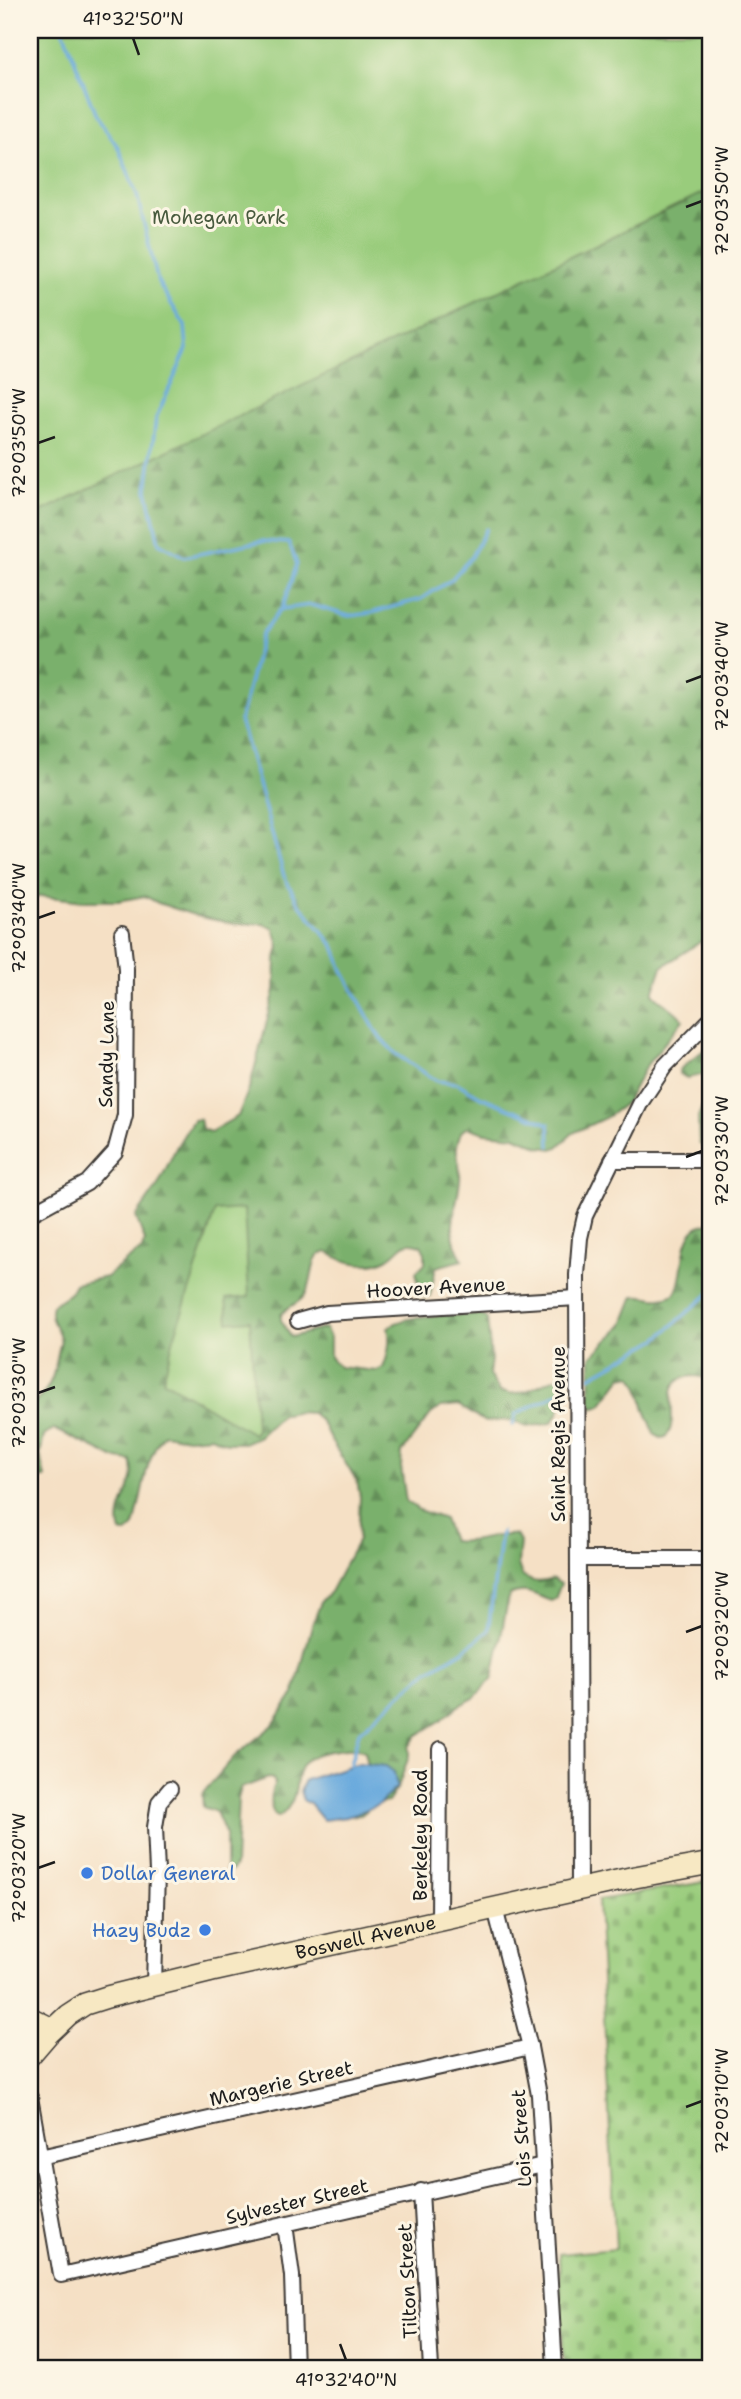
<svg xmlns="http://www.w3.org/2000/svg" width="741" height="2399" font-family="'Shantell Sans',sans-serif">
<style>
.forest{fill:url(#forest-firs);stroke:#4b6644;stroke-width:2}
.cemetery{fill:url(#cemetery-stones);stroke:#5a744c;stroke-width:2}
.park{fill:#99cc7c;stroke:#5a744c;stroke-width:2}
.water{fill:#6aaadd;stroke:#43637c;stroke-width:2}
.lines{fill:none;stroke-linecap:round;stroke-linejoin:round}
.stream{stroke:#6aaadd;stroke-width:3.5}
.street-casing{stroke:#3d3935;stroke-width:18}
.secondary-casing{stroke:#3d3935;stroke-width:24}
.street{stroke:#fff;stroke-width:14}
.secondary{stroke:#f7e8c3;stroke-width:21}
.ticks{fill:none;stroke:#1c1c1c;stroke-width:2.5}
.shop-dot{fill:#3f7fe0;stroke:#fcf5e5;stroke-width:2.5}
.labels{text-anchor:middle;stroke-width:6;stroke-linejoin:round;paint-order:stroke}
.park-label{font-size:19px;fill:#485a3e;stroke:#fcf5e5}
.street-label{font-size:19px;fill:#1c1c1c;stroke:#fcf5e5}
.shop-label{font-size:19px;fill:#366cbe;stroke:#fcf5e5;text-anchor:start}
.neatline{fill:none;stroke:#1c1c1c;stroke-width:2.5}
.ticks-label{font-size:18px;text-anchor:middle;fill:#1c1c1c}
</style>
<defs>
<pattern id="forest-firs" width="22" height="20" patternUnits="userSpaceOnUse" patternTransform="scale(1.75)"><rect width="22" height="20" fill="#7ab06c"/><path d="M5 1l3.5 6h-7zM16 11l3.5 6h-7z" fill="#638e58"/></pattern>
<pattern id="cemetery-stones" width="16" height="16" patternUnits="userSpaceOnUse" patternTransform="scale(1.75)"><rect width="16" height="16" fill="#99cc7c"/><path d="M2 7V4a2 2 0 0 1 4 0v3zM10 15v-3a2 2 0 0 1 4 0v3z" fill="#83af6b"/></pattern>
</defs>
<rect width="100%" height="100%" fill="#fcf5e5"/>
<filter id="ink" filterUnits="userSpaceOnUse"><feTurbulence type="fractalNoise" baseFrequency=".0143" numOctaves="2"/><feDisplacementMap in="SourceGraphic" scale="14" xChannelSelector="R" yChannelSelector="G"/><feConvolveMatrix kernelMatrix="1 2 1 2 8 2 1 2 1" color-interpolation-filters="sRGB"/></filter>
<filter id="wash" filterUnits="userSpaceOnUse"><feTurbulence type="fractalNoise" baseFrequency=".00686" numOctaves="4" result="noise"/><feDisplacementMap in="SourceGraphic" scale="28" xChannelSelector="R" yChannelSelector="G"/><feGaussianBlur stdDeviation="1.57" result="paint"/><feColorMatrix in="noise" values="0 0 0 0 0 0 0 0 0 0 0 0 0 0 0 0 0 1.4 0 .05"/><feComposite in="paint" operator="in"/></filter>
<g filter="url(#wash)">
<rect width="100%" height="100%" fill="#f5e0c5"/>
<g class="forest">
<path d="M30 30H711V935L662 967 653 993C662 1004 675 1008 683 1020L646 1066 628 1099 622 1106 607 1117 573 1133 558 1147 553 1149 540 1147 515 1136 485 1133 467 1127 461 1132C451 1157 462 1160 460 1180 457 1210 444 1232 463 1260L436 1267 430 1296 426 1297 421 1295 416 1272 425 1263V1253L421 1245C401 1238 402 1251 387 1259 368 1269 345 1263 327 1252L318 1255C311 1267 313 1281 306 1293 300 1305 288 1304 281 1315V1320L291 1337 325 1328 330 1337V1357L339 1367 377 1371 383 1368C388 1357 391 1340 388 1328 405 1313 458 1315 481 1315L487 1319 491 1358 489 1375 500 1392C529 1399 539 1379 561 1378 563 1392 563 1413 551 1423L527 1427 514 1421 503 1420 485 1422 458 1405 441 1407 431 1414 402 1452 401 1467 406 1501 419 1510 444 1519 452 1541C474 1544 494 1533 516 1535L520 1542 518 1564 522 1576C533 1583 541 1583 553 1579L561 1584 555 1599 551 1601C535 1596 528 1587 509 1595L493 1678 474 1698 458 1706 440 1721 416 1736 409 1747V1756L398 1787 388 1802 375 1804 361 1815 348 1816 367 1765 364 1751C356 1747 346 1749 337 1750 276 1757 313 1790 279 1817L275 1816C268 1803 270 1796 275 1783L273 1779 268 1778 241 1788 238 1799 235 1865 232 1870 226 1873V1835L216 1812 203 1807 202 1794 235 1756 272 1726 294 1694 312 1625 322 1600 330 1592 358 1540 360 1497 357 1481 331 1441 322 1422 312 1413 294 1412 281 1415 258 1437 244 1443H227L211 1436 188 1438 164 1434C145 1454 142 1500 134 1526 130 1531 127 1535 121 1532 112 1506 140 1486 131 1461L117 1459 54 1429 44 1436 40 1454 45 1478 30 1480V1405C49 1395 55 1373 58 1353 59 1347 62 1342 60 1337 56 1324 48 1320 52 1305L70 1293 75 1284 106 1277 143 1248 145 1241 136 1217 157 1187 177 1146 193 1120 200 1119 202 1129 210 1132 238 1116 250 1086 275 990 276 958 279 946 274 928 263 924H236L200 917 158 903 145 896 118 901H84L40 896 30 901Z"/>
<polygon points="711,1044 711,1077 706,1074 687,1078 679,1074 679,1070"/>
<polygon points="711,1081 711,1148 705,1148 699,1143 698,1117 710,1088"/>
<path d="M711 1222V1379C705 1379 700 1376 694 1376 654 1379 683 1417 666 1437L661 1438 654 1434C652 1423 646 1416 644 1406 641 1394 640 1385 632 1375L622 1377 601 1405 593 1408 590 1399 591 1357 622 1326 634 1296C648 1294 656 1303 672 1295 686 1287 678 1241 696 1228 699 1225 707 1224 711 1222Z"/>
</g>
<polygon class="cemetery" points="711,1881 711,2369 564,2369 559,2254 616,2249 598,1900"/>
<g class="park">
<polygon points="30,30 711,30 711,189 30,517"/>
<polygon points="244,1209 249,1297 226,1299 228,1322 250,1320 256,1429 253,1434 163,1380 174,1338 215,1211"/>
</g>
<polygon class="water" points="359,1763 386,1766 394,1772 397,1787 378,1805 347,1817 323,1820 310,1804 303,1800 300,1791 305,1780"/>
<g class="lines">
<g class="stream">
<polyline points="63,30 96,116 118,147 137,195 158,282 185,326 187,349 156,418 147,490 159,543 184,557 262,541 289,543 297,564 282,609 279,611 262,634 240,720 284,876 298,902 334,946 344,973 378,1035 396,1054 437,1081 457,1083 481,1097 549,1124 550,1146"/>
<polyline points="282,609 311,605 349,616 371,613 421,599 451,580 471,557 486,529"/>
<polyline points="590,1377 657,1339 711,1292"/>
<polyline points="513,1425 516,1414 562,1391"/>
<polyline points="350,1765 359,1732 426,1672 464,1650 488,1631 501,1532"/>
</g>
</g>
</g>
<g filter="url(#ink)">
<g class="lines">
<g class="street-casing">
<g id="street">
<polyline points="612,1160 711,1160"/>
<polyline points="30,1214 87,1183 115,1152 125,1115 126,969 122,933"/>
<polyline points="298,1321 327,1313 577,1298"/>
<polyline points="578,1559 711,1559"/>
<polyline points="579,1890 577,1275 580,1238 585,1216 641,1102 665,1066 711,1019"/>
<polyline points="495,1908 530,2047 539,2095 555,2369"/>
<polyline points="439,1922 440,1749"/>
<polyline points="154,1985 157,1872 155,1827 159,1802 170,1789"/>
<polyline points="30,2097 61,2275 543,2165"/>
<polyline points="40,2157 530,2047"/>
<polyline points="421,2191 431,2369"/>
<polyline points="285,2224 292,2276 295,2369"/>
</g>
</g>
<g class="secondary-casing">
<g id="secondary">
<polyline points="30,2018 52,2029"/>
<path id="s1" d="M30 2055 48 2034 68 2015 85 2004 107 1997 212 1971 635 1877 711 1863"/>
</g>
</g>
<use href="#street" class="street"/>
<use href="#secondary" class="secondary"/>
</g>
</g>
<path class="ticks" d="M133 38 139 55M686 207 702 201M38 443 55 437M686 682 702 676M38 918 55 912M686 1157 702 1151M38 1393 55 1387M686 1632 702 1626M38 1868 55 1862M686 2107 702 2101M340 2344 346 2360"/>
<g class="shop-dot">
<circle cx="87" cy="1873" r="7"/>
<circle cx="205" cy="1930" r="7"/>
</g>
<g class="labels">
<g class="park-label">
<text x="219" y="224">Mohegan Park</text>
</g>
<g class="street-label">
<text transform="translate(106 1054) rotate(-89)" y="7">Sandy Lane</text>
<text transform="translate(436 1287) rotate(-3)" y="7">Hoover Avenue</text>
<text transform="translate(558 1434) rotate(-90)" y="7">Saint Regis Avenue</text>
<text transform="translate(420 1835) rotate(-90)" y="7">Berkeley Road</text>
<text dy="7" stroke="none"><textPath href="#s1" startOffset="364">Boswell Avenue</textPath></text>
<text transform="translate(281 2083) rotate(-13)" y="7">Margerie Street</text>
<text transform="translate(521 2138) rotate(-94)" y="7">Lois Street</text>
<text transform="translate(297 2201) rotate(-13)" y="7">Sylvester Street</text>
<text transform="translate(407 2281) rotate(-93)" y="7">Tilton Street</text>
</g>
<g class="shop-label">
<text x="101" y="1880">Dollar General</text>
<text x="191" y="1937" text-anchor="end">Hazy Budz</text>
</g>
</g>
<rect width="741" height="2399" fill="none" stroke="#fcf5e5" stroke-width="77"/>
<rect x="38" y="38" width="664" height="2322" class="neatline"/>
<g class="ticks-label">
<text x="133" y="25">41°32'50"N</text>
<text transform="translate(722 201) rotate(-90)" y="6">72°03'50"W</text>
<text transform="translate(19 443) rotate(-90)" y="6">72°03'50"W</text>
<text transform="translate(722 676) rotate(-90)" y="6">72°03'40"W</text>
<text transform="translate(19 918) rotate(-90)" y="6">72°03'40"W</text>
<text transform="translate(722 1151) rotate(-90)" y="6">72°03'30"W</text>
<text transform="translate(19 1393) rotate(-90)" y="6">72°03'30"W</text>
<text transform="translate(722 1626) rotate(-90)" y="6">72°03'20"W</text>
<text transform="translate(19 1868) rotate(-90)" y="6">72°03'20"W</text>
<text transform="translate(722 2101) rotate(-90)" y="6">72°03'10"W</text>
<text x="346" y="2386">41°32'40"N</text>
</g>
</svg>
